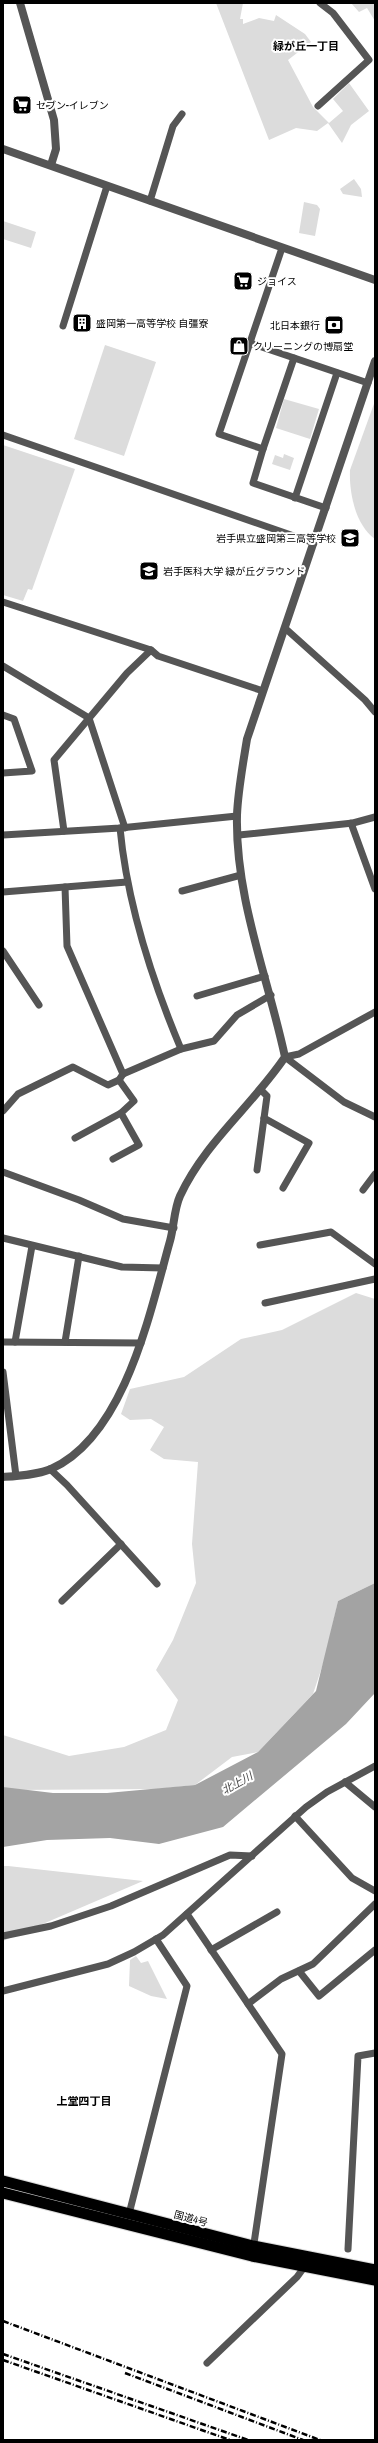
<svg xmlns="http://www.w3.org/2000/svg" width="378" height="2443" font-family="'Archivo Narrow','Noto Sans JP',sans-serif">
<style>
.green{fill:#dcdcdc}
.water{fill:#a3a3a3}
.lines{fill:none;stroke-linecap:round;stroke-linejoin:round}
.trunk-casing{stroke:#dbdbdb;stroke-width:13}
.minor{stroke:#555;stroke-width:7}
.tertiary{stroke:#555;stroke-width:8}
.trunk{stroke:#000;stroke-width:11}
.rail{stroke:#000;stroke-width:2.5;stroke-dasharray:6 2 1 2;stroke-linecap:butt}
.labels{text-anchor:middle;stroke-width:4;stroke-linejoin:round;paint-order:stroke}
.poi-label{font-size:10px;fill:#000;stroke:#fff;text-anchor:start}
.street-label{font-size:10px;fill:#000;stroke:#fff}
.neighbourhood-label{font-size:11px;font-weight:bold;fill:#000;stroke:#fff}
.water-label{font-size:11px;font-style:italic;fill:#444;stroke:#fff}
</style>
<rect width="100%" height="100%" fill="#fff"/>
<g class="green">
<polygon points="216,3 243,3 240,19 243,19 243,24 259,18 274,21 276,15 305,34 311,42 288,60 313,107 329,123 343,111 333,99 349,83 369,111 351,125 342,143 328,123 317,131 296,128 269,140"/>
<polygon points="351,3 375,3 375,21 367,8 359,12"/>
<polygon points="354,179 361,189 362,197 343,194 340,189"/>
<polygon points="304,202 317,205 320,209 315,236 299,233"/>
<polygon points="3,221 36,232 31,248 3,239"/>
<polygon points="105,345 156,362 124,456 74,439"/>
<polygon points="284,399 319,409 310,439 276,428"/>
<path d="M375 401V539C355 525 349 492 350 470Z"/>
<polygon points="3,445 75,469 32,590 28,589 23,601 3,595"/>
<polygon points="284,454 294,458 290,470 272,464 275,455 283,458"/>
<polygon points="356,1293 375,1299 375,1583 338,1601 325,1658 313,1694 258,1752 232,1757 195,1785 157,1789 13,1790 3,1787 3,1735 69,1756 124,1747 166,1730 178,1700 156,1670 173,1640 196,1583 192,1544 198,1462 164,1459 150,1450 164,1427 151,1419 130,1420 121,1414 130,1389 184,1377 241,1339 282,1330"/>
<polygon points="3,1866 8,1866 143,1881 3,1941"/>
<polygon points="136,1956 141,1963 148,1961 167,1999 151,1996 129,1986 130,1960"/>
</g>
<polygon class="water" points="375,1583 375,1693 346,1724 223,1827 159,1844 110,1838 47,1840 3,1847 3,1787 53,1793 107,1793 195,1785 258,1752 316,1691 338,1601"/>
<g class="lines">
<g class="trunk-casing">
<g id="trunk">
<polyline points="3,2181 253,2246 375,2270"/>
<polyline points="3,2193 252,2256 375,2280"/>
</g>
</g>
<g class="minor">
<polyline points="318,106 369,60 333,13 320,3"/>
<polyline points="150,201 173,126 182,114"/>
<polyline points="282,248 219,434 263,449 253,483 326,508"/>
<polyline points="63,326 107,186"/>
<polyline points="250,343 368,383"/>
<polyline points="3,435 314,543"/>
<polyline points="263,449 294,358"/>
<polyline points="295,498 337,373"/>
<polyline points="3,602 151,650"/>
<polyline points="286,629 365,700 375,712"/>
<polyline points="3,666 89,718 125,828"/>
<polyline points="3,715 14,719 32,771 3,773"/>
<polyline points="351,823 375,889"/>
<path d="M120 828C127 903 152 980 181 1049"/>
<polyline points="64,831 54,760 127,673 151,650 158,656 263,691"/>
<polyline points="3,835 120,828 237,816"/>
<polyline points="239,835 353,823 375,817"/>
<polyline points="65,887 67,946 123,1074"/>
<polyline points="182,891 241,875"/>
<polyline points="3,892 127,882"/>
<polyline points="3,951 39,1005"/>
<polyline points="197,996 265,976"/>
<polyline points="285,1057 344,1102 375,1117"/>
<polyline points="285,1057 299,1054 375,1012"/>
<polyline points="3,1111 18,1094 73,1067 108,1085 119,1080 123,1074 181,1049 214,1041 237,1015 271,995"/>
<polyline points="264,1118 309,1143 283,1188"/>
<polyline points="75,1138 121,1113"/>
<polyline points="113,1159 139,1145 121,1113 134,1101 119,1080"/>
<polyline points="257,1170 267,1096 261,1090"/>
<polyline points="3,1172 79,1200 123,1219 174,1228"/>
<polyline points="363,1190 375,1174"/>
<polyline points="3,1238 122,1267 163,1268"/>
<polyline points="260,1245 331,1232 375,1264"/>
<polyline points="265,1303 375,1279"/>
<polyline points="3,1342 141,1343"/>
<polyline points="15,1342 32,1246"/>
<polyline points="65,1342 79,1256"/>
<polyline points="3,1372 16,1476"/>
<polyline points="50,1469 67,1485 157,1584"/>
<polyline points="62,1601 121,1544"/>
<polyline points="345,1782 375,1807"/>
<polyline points="295,1816 352,1878 375,1891"/>
<polyline points="187,1914 282,2054 253,2250"/>
<polyline points="3,1936 51,1926 111,1906 230,1855 252,1856"/>
<polyline points="211,1950 277,1912"/>
<polyline points="299,1971 319,1996 375,1950"/>
<polyline points="3,1991 108,1964 134,1952 163,1935 306,1807 327,1792 375,1766"/>
<polyline points="248,2004 281,1979 313,1964 375,1904"/>
<polyline points="129,2214 187,1986 156,1939"/>
<polyline points="348,2249 358,2056 375,2053"/>
<polyline points="207,2363 297,2277 305,2266"/>
</g>
<g class="tertiary">
<polyline points="20,3 54,120 56,149 51,165"/>
<polyline points="3,149 375,280"/>
<path d="M3 1477C18 1476 37 1475 51 1469 125 1436 150 1312 170 1241 174 1227 174 1209 180 1196 205 1142 252 1106 285 1057 268 977 235 898 237 815 238 790 243 764 247 739L375 361"/>
</g>
<use href="#trunk" class="trunk"/>
<g class="rail">
<polyline points="3,2321 320,2440"/>
<polyline points="3,2354 248,2440"/>
<polyline points="3,2360 230,2440"/>
<polyline points="125,2373 303,2440"/>
</g>
</g>
<defs>
<g id="supermarket-square" transform="scale(1)"><rect x="-9" y="-9" width="18" height="18" rx="4" fill="#000" stroke="#fff"/><path d="M-6-5.5h2.5l.6 2H6L4.5 2H-2.5L-4.4-4H-6ZM-1.5 3.2a1.3 1.3 0 1 0 .1 0ZM3 3.2a1.3 1.3 0 1 0 .1 0Z" fill="#fff"/></g>
<g id="building-square" transform="scale(1)"><rect x="-9" y="-9" width="18" height="18" rx="4" fill="#000" stroke="#fff"/><path d="M-4-6H4V6H1V3H-1V6H-4ZM-2.5-4.3h1.7v1.8h-1.7ZM.8-4.3h1.7v1.8H.8ZM-2.5-1h1.7V.8h-1.7ZM.8-1h1.7V.8H.8Z" fill="#fff"/></g>
<g id="bank-square" transform="scale(1)"><rect x="-9" y="-9" width="18" height="18" rx="4" fill="#000" stroke="#fff"/><path d="M-6-4H6V4H-6ZM0-2.3a2.3 2.3 0 1 0 0 4.6a2.3 2.3 0 1 0 0-4.6Z" fill="#fff"/></g>
<g id="shop-square" transform="scale(1)"><rect x="-9" y="-9" width="18" height="18" rx="4" fill="#000" stroke="#fff"/><path d="M-5-2.5h2.3a2.7 3.5 0 0 1 5.4 0H5L5.5 6h-11ZM-1.5-2.5h3a1.5 2.3 0 0 0-3 0Z" fill="#fff"/></g>
<g id="school-square" transform="scale(1)"><rect x="-9" y="-9" width="18" height="18" rx="4" fill="#000" stroke="#fff"/><path d="M0-5L7-2L0 1L-7-2ZM-4 1L0 2.5L4 1V4Q0 6-4 4Z" fill="#fff"/></g>
<g id="university-square" transform="scale(1)"><rect x="-9" y="-9" width="18" height="18" rx="4" fill="#000" stroke="#fff"/><path d="M0-5L7-2L0 1L-7-2ZM-4 1L0 2.5L4 1V4Q0 6-4 4Z" fill="#fff"/></g>
</defs>
<g fill-rule="evenodd">
<use href="#supermarket-square" x="22" y="105"/>
<use href="#supermarket-square" x="243" y="281"/>
<use href="#building-square" x="82" y="323"/>
<use href="#bank-square" x="334" y="325"/>
<use href="#shop-square" x="239" y="346"/>
<use href="#school-square" x="350" y="538"/>
<use href="#university-square" x="149" y="571"/>
</g>
<g class="labels">
<g class="poi-label">
<text x="36" y="109">セブン-イレブン</text>
<text x="257" y="285">ジョイス</text>
<text x="96" y="327">盛岡第一高等学校 自彊寮</text>
<text x="320" y="329" text-anchor="end">北日本銀行</text>
<text x="253" y="350">クリーニングの博扇堂</text>
<text x="336" y="542" text-anchor="end">岩手県立盛岡第三高等学校</text>
<text x="163" y="575">岩手医科大学 緑が丘グラウンド</text>
</g>
<g class="street-label">
<text transform="translate(191 2218) rotate(15)" y="4">国道4号</text>
</g>
<g class="neighbourhood-label">
<text x="306" y="50">緑が丘一丁目</text>
<text x="84" y="2105">上堂四丁目</text>
</g>
<g class="water-label">
<text transform="translate(237 1783) rotate(-29)" y="4">北上川</text>
</g>
</g>
<rect width="378" height="2443" fill="none" stroke="#000000" stroke-width="8"/>
</svg>
